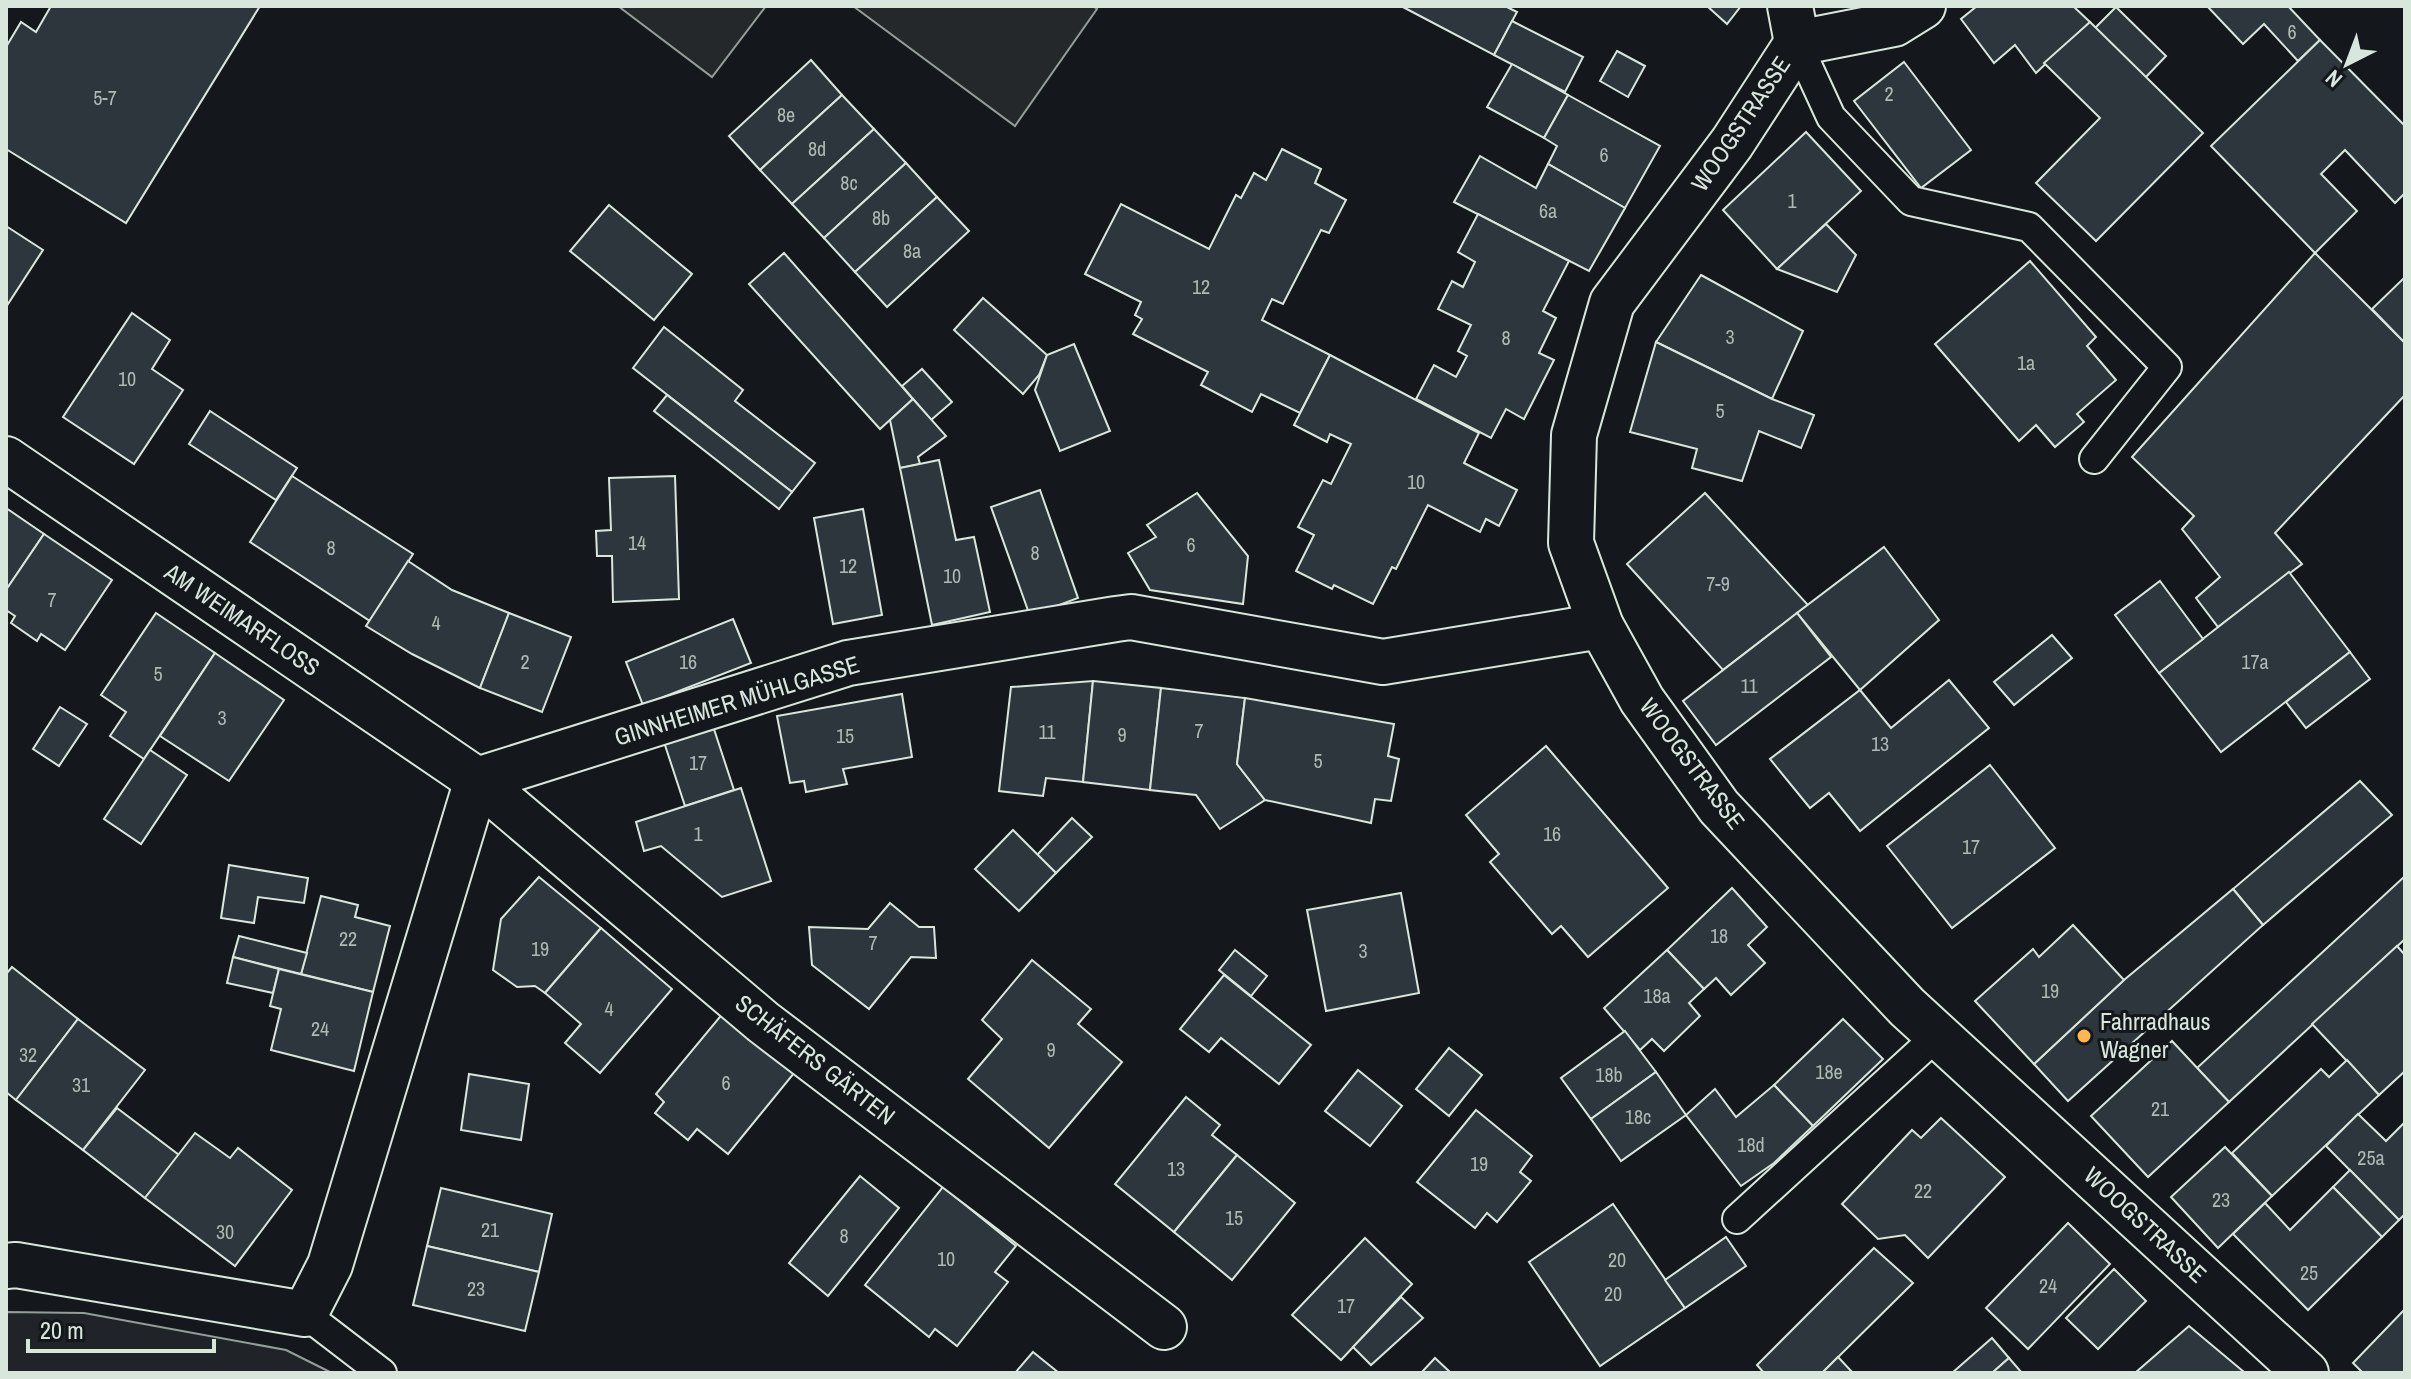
<svg xmlns="http://www.w3.org/2000/svg" width="2411" height="1379" font-family="'Archivo Narrow',sans-serif">
<style>
.green{fill:#202428;stroke:#939e99;stroke-width:2}
.parking{fill:#24282b;stroke:#939e99;stroke-width:2}
.building{fill:#2c363c;stroke:#d8e6dc;stroke-width:2}
.lines{fill:none;stroke-linecap:round;stroke-linejoin:round}
.service-casing{stroke:#d8e6dc;stroke-width:32}
.minor-casing{stroke:#d8e6dc;stroke-width:48}
.service{stroke:#14181c;stroke-width:28}
.minor{stroke:#14181c;stroke-width:44}
.poi-dot{fill:#ffb74d;stroke:#14181c;stroke-width:3}
.labels{text-anchor:middle;stroke-width:6;stroke-linejoin:round;paint-order:stroke}
.number-label{font-size:20px;fill:#adbab4}
.street-label{font-size:24px;fill:#d8e6dc;stroke:#14181c}
.poi-label{font-size:24px;fill:#d8e6dc;stroke:#14181c;text-anchor:start}
</style>
<rect width="100%" height="100%" fill="#14181c"/>
<polygon class="green" points="6,1312 84,1313 286,1350 332,1373 6,1373"/>
<g class="parking">
<polygon points="618,6 766,6 712,77"/>
<polygon points="853,6 1093,6 1097,9 1015,126"/>
</g>
<g class="building">
<polygon points="51,6 260,6 126,223 6,149 6,47 21,22 36,32"/>
<polygon points="1401,6 1505,6 1517,12 1494,55"/>
<polygon points="1707,6 1741,6 1727,24"/>
<polygon points="1977,6 2073,6 2090,22 2036,73 2015,45 1994,63 1961,19"/>
<polygon points="2207,6 2288,6 2320,40 2298,61 2264,24 2243,44"/>
<polygon points="2116,7 2166,56 2145,78 2095,28"/>
<polygon points="1512,21 1583,57 1565,92 1494,55"/>
<polygon points="2090,22 2203,133 2096,241 2036,183 2100,118 2044,63"/>
<polygon points="2320,40 2405,126 2405,193 2395,203 2345,150 2321,174 2357,211 2315,253 2211,146"/>
<polygon points="1617,51 1645,66 1628,97 1600,81"/>
<polygon points="811,60 842,95 760,170 729,136"/>
<polygon points="1904,62 1971,150 1921,188 1854,101"/>
<polygon points="1512,64 1568,95 1544,138 1487,107"/>
<polygon points="842,95 874,129 792,204 760,170"/>
<polygon points="1568,95 1660,146 1625,208 1548,164 1557,146 1544,138"/>
<polygon points="874,129 906,163 824,238 792,204"/>
<polygon points="1806,132 1861,191 1777,269 1723,210"/>
<polygon points="1282,149 1321,169 1315,183 1346,200 1329,233 1321,230 1283,304 1272,299 1262,320 1330,355 1300,413 1261,394 1252,412 1201,385 1208,372 1133,334 1142,319 1135,315 1141,302 1085,274 1121,204 1209,249 1236,195 1241,198 1254,173 1266,180"/>
<polygon points="1480,156 1536,188 1548,164 1625,208 1589,271 1454,202"/>
<polygon points="906,163 937,197 855,272 824,238"/>
<polygon points="937,197 969,231 887,307 855,272"/>
<polygon points="609,205 692,274 654,320 570,251"/>
<polygon points="1478,214 1569,261 1543,311 1556,318 1539,353 1554,360 1524,419 1506,409 1491,438 1416,399 1434,365 1456,377 1467,356 1458,351 1471,325 1438,309 1452,281 1463,287 1475,262 1458,252"/>
<polygon points="1826,224 1856,255 1837,292 1777,269"/>
<polygon points="6,226 43,250 6,307"/>
<polygon points="784,253 913,399 880,429 749,284"/>
<polygon points="2315,253 2405,343 2405,395 2275,533 2302,564 2218,627 2196,598 2220,577 2182,529 2194,516 2132,457"/>
<polygon points="2030,261 2096,337 2087,346 2116,380 2077,414 2084,422 2055,447 2036,425 2019,441 1935,344"/>
<polygon points="1701,275 1803,331 1772,399 1656,342"/>
<polygon points="2405,277 2405,343 2372,309"/>
<polygon points="983,298 1047,355 1039,375 1023,394 954,330"/>
<polygon points="132,313 170,340 152,369 183,390 134,464 63,417"/>
<polygon points="664,327 743,390 735,401 815,463 792,492 633,368"/>
<polygon points="1656,342 1772,399 1814,415 1801,448 1759,431 1742,481 1692,468 1697,449 1630,432"/>
<polygon points="1074,344 1110,431 1060,451 1035,390 1047,355"/>
<polygon points="1330,355 1479,433 1464,463 1517,490 1499,526 1486,519 1480,532 1428,505 1396,569 1392,567 1373,604 1334,585 1332,589 1296,571 1314,535 1298,527 1323,480 1331,484 1351,444 1330,434 1327,442 1294,425"/>
<polygon points="922,369 952,402 931,420 902,386"/>
<polygon points="667,395 792,492 779,509 654,411"/>
<polygon points="913,399 946,436 918,457 920,464 900,468 890,420"/>
<polygon points="210,411 297,468 276,500 189,444"/>
<polygon points="939,460 956,540 974,537 990,612 932,625 900,468"/>
<polygon points="292,476 413,554 370,621 250,542"/>
<polygon points="675,476 679,599 613,602 612,556 597,556 596,531 611,530 609,478"/>
<polygon points="1040,490 1078,598 1030,616 991,507"/>
<polygon points="1197,493 1248,556 1243,604 1150,590 1128,553 1156,537 1147,525"/>
<polygon points="1705,493 1808,605 1723,670 1627,564"/>
<polygon points="6,508 44,534 6,590"/>
<polygon points="863,509 882,615 833,624 814,518"/>
<polygon points="44,534 112,580 65,650 41,634 37,641 11,623 15,616 6,610 6,590"/>
<polygon points="1884,547 1939,620 1860,690 1797,613"/>
<polygon points="408,561 452,590 509,613 480,688 412,654 366,626"/>
<polygon points="2289,572 2350,652 2221,752 2159,673"/>
<polygon points="2160,581 2203,639 2159,673 2115,615"/>
<polygon points="156,613 215,653 144,759 110,736 126,712 101,695"/>
<polygon points="509,613 571,637 542,712 480,688"/>
<polygon points="1797,613 1831,657 1716,745 1683,701"/>
<polygon points="733,619 751,663 643,705 626,662"/>
<polygon points="2052,635 2072,658 2014,705 1994,682"/>
<polygon points="2350,652 2370,679 2306,728 2286,702"/>
<polygon points="215,653 284,700 229,781 160,736"/>
<polygon points="1949,680 1989,728 1860,831 1829,793 1810,808 1770,759 1860,690 1891,728"/>
<polygon points="1093,681 1083,782 1046,778 1043,796 999,791 1011,687"/>
<polygon points="1093,681 1161,688 1150,790 1083,782"/>
<polygon points="1161,688 1245,698 1237,764 1265,800 1220,829 1196,795 1150,790"/>
<polygon points="902,694 912,757 843,769 847,784 806,792 804,781 790,783 777,716"/>
<polygon points="1245,698 1394,724 1388,756 1399,759 1391,801 1375,799 1371,823 1265,800 1237,764"/>
<polygon points="60,707 87,724 59,766 33,749"/>
<polygon points="711,720 734,790 685,806 662,736"/>
<polygon points="1546,746 1668,888 1588,957 1561,926 1552,934 1490,862 1499,854 1466,815"/>
<polygon points="150,750 187,775 141,844 104,819"/>
<polygon points="1990,765 2055,848 1952,928 1887,846"/>
<polygon points="2360,781 2392,815 2263,925 2233,889"/>
<polygon points="741,788 771,881 722,897 661,846 644,851 636,822"/>
<polygon points="1072,818 1092,837 1056,873 1037,855"/>
<polygon points="1013,830 1056,873 1019,911 975,869"/>
<polygon points="229,865 308,878 304,903 258,897 254,923 221,918"/>
<polygon points="2405,876 2405,939 2229,1102 2197,1068"/>
<polygon points="539,877 601,928 545,993 535,986 517,987 493,970 501,919"/>
<polygon points="1732,888 1767,927 1748,945 1765,963 1731,995 1716,978 1704,989 1667,950"/>
<polygon points="2233,889 2263,925 2068,1101 2034,1064 2124,980"/>
<polygon points="1401,893 1419,993 1326,1011 1307,910"/>
<polygon points="321,896 358,905 355,917 390,926 373,992 301,974"/>
<polygon points="890,903 919,927 934,927 936,958 911,957 869,1009 812,965 809,927 868,929"/>
<polygon points="2073,925 2124,980 2034,1064 1975,1001 2033,949 2039,957"/>
<polygon points="601,928 672,989 600,1073 565,1043 581,1024 545,993"/>
<polygon points="239,936 307,953 301,974 233,957"/>
<polygon points="2397,946 2405,955 2405,1071 2379,1095 2312,1024"/>
<polygon points="1235,950 1267,976 1251,996 1219,970"/>
<polygon points="1667,950 1704,989 1689,1003 1700,1016 1664,1051 1652,1039 1640,1050 1604,1008"/>
<polygon points="233,957 279,969 273,993 227,983"/>
<polygon points="1032,960 1091,1009 1078,1024 1122,1062 1049,1148 968,1079 1002,1039 982,1020"/>
<polygon points="12,967 78,1019 16,1100 6,1092 6,974"/>
<polygon points="279,969 373,992 354,1071 271,1050 281,1009 270,1006"/>
<polygon points="1224,975 1311,1045 1279,1084 1221,1038 1209,1052 1180,1029"/>
<polygon points="724,1012 795,1072 728,1154 697,1129 688,1140 655,1113 664,1102 656,1094"/>
<polygon points="78,1019 145,1070 83,1150 16,1100"/>
<polygon points="1843,1019 1883,1059 1813,1126 1774,1085"/>
<polygon points="1625,1031 1656,1072 1591,1119 1561,1078"/>
<polygon points="2172,1041 2229,1102 2148,1177 2091,1116"/>
<polygon points="1449,1048 1482,1075 1449,1116 1416,1089"/>
<polygon points="2347,1060 2379,1095 2272,1196 2232,1153 2321,1069 2329,1077"/>
<polygon points="1358,1070 1402,1106 1370,1146 1325,1111"/>
<polygon points="1656,1072 1686,1115 1621,1161 1591,1119"/>
<polygon points="469,1074 529,1084 521,1140 461,1130"/>
<polygon points="1774,1085 1813,1126 1774,1163 1741,1186 1686,1115 1715,1089 1736,1117"/>
<polygon points="1186,1097 1220,1125 1212,1135 1237,1155 1174,1232 1115,1184"/>
<polygon points="117,1108 179,1155 145,1198 83,1150"/>
<polygon points="1476,1110 1532,1156 1520,1172 1531,1181 1497,1222 1487,1213 1475,1228 1417,1182"/>
<polygon points="2358,1114 2386,1141 2405,1122 2405,1214 2399,1220 2326,1146"/>
<polygon points="1941,1118 2005,1177 1928,1258 1905,1235 1878,1239 1842,1204 1912,1130 1921,1138"/>
<polygon points="195,1133 230,1158 238,1148 292,1190 235,1266 145,1198"/>
<polygon points="2225,1147 2272,1196 2218,1248 2171,1197"/>
<polygon points="1237,1155 1295,1203 1232,1280 1174,1232"/>
<polygon points="2350,1170 2399,1220 2382,1237 2333,1187"/>
<polygon points="860,1176 899,1208 828,1296 789,1263"/>
<polygon points="943,1187 1016,1246 995,1272 1008,1282 957,1346 935,1329 929,1337 865,1285"/>
<polygon points="2333,1187 2382,1237 2308,1310 2233,1234 2265,1203 2290,1230"/>
<polygon points="441,1188 552,1214 539,1272 427,1246"/>
<polygon points="1613,1204 1685,1308 1600,1366 1529,1262"/>
<polygon points="2068,1223 2110,1264 2028,1349 1986,1308"/>
<polygon points="1726,1237 1746,1266 1685,1308 1665,1280"/>
<polygon points="1365,1238 1412,1284 1341,1360 1292,1315"/>
<polygon points="427,1246 539,1272 525,1331 413,1305"/>
<polygon points="1874,1248 1913,1283 1822,1373 1764,1373 1757,1365"/>
<polygon points="2114,1269 2146,1301 2098,1349 2066,1318"/>
<polygon points="1401,1297 1423,1318 1371,1365 1353,1347"/>
<polygon points="2405,1309 2405,1373 2363,1373 2353,1363"/>
<polygon points="2189,1326 2244,1372 2135,1373"/>
<polygon points="1992,1338 2009,1358 1992,1373 1952,1373"/>
<polygon points="1033,1352 1059,1373 1015,1373"/>
<polygon points="1838,1357 1853,1373 1822,1373"/>
<polygon points="1435,1358 1451,1373 1421,1373"/>
<polygon points="2009,1358 2022,1373 1992,1373"/>
</g>
<g class="lines">
<g class="service-casing">
<g id="service">
<polyline points="1797,43 1831,117 1911,201 2029,227 2167,367 2094,459"/>
<polyline points="1737,1219 1938,1035"/>
<polyline points="305,1314 382,1373"/>
</g>
</g>
<g class="minor-casing">
<g id="minor">
<polyline points="1790,6 1797,43"/>
<polyline points="1797,43 1732,143 1612,303 1574,435 1571,543 1601,626 1642,700 1719,807 1907,1007 2306,1373"/>
<polyline points="1797,43 1894,24 1923,6"/>
<polyline points="6,459 477,780 763,1022 1164,1327"/>
<polyline points="477,780 848,663 1116,619 1131,617 1383,662 1601,626"/>
<polyline points="6,1266 16,1265 305,1314 330,1265 477,780"/>
</g>
</g>
<use href="#service" class="service"/>
<use href="#minor" class="minor"/>
</g>
<circle class="poi-dot" cx="2084" cy="1036" r="8"/>
<g class="labels">
<g class="number-label">
<text x="2292" y="39">6</text>
<text x="1889" y="101">2</text>
<text x="105" y="105">5-7</text>
<text x="786" y="122">8e</text>
<text x="817" y="156">8d</text>
<text x="1604" y="162">6</text>
<text x="849" y="190">8c</text>
<text x="1792" y="208">1</text>
<text x="1548" y="218">6a</text>
<text x="881" y="225">8b</text>
<text x="912" y="258">8a</text>
<text x="1201" y="294">12</text>
<text x="1730" y="344">3</text>
<text x="1506" y="345">8</text>
<text x="2026" y="370">1a</text>
<text x="127" y="386">10</text>
<text x="1720" y="418">5</text>
<text x="1416" y="489">10</text>
<text x="637" y="550">14</text>
<text x="1191" y="552">6</text>
<text x="331" y="555">8</text>
<text x="1035" y="560">8</text>
<text x="848" y="573">12</text>
<text x="952" y="583">10</text>
<text x="1718" y="591">7-9</text>
<text x="52" y="607">7</text>
<text x="436" y="630">4</text>
<text x="525" y="669">2</text>
<text x="688" y="669">16</text>
<text x="2255" y="669">17a</text>
<text x="158" y="681">5</text>
<text x="1749" y="693">11</text>
<text x="222" y="725">3</text>
<text x="1199" y="738">7</text>
<text x="1047" y="739">11</text>
<text x="1122" y="742">9</text>
<text x="845" y="743">15</text>
<text x="1880" y="751">13</text>
<text x="1318" y="768">5</text>
<text x="698" y="770">17</text>
<text x="698" y="841">1</text>
<text x="1552" y="841">16</text>
<text x="1971" y="854">17</text>
<text x="1719" y="943">18</text>
<text x="348" y="946">22</text>
<text x="873" y="950">7</text>
<text x="540" y="956">19</text>
<text x="1363" y="958">3</text>
<text x="2050" y="998">19</text>
<text x="1657" y="1003">18a</text>
<text x="609" y="1016">4</text>
<text x="320" y="1036">24</text>
<text x="1051" y="1057">9</text>
<text x="28" y="1062">32</text>
<text x="1829" y="1079">18e</text>
<text x="1609" y="1082">18b</text>
<text x="726" y="1090">6</text>
<text x="81" y="1092">31</text>
<text x="2160" y="1116">21</text>
<text x="1638" y="1124">18c</text>
<text x="1751" y="1152">18d</text>
<text x="2371" y="1165">25a</text>
<text x="1479" y="1171">19</text>
<text x="1176" y="1176">13</text>
<text x="1923" y="1198">22</text>
<text x="2221" y="1207">23</text>
<text x="1234" y="1225">15</text>
<text x="490" y="1237">21</text>
<text x="225" y="1239">30</text>
<text x="844" y="1243">8</text>
<text x="946" y="1266">10</text>
<text x="1617" y="1267">20</text>
<text x="2309" y="1280">25</text>
<text x="2048" y="1293">24</text>
<text x="476" y="1296">23</text>
<text x="1613" y="1301">20</text>
<text x="1346" y="1313">17</text>
</g>
<g class="street-label">
<text transform="translate(1741 124) rotate(-56)" y="8">WOOGSTRASSE</text>
<text transform="translate(242 620) rotate(34)" y="8">AM WEIMARFLOSS</text>
<text transform="translate(737 701) rotate(-17)" y="8">GINNHEIMER MÜHLGASSE</text>
<text transform="translate(1692 764) rotate(53)" y="8">WOOGSTRASSE</text>
<text transform="translate(815 1060) rotate(38)" y="8">SCHÄFERS GÄRTEN</text>
<text transform="translate(2145 1225) rotate(43)" y="8">WOOGSTRASSE</text>
</g>
<g class="poi-label">
<text x="2100" y="1030">Fahrradhaus<tspan x="2100" dy="28">Wagner</tspan></text>
</g>
</g>
<rect width="2411" height="1379" fill="none" stroke="#d8e6dc" stroke-width="16"/>
<g transform="translate(2347 64) rotate(222)" stroke="#14181c" stroke-width="6" paint-order="stroke">
<path d="M0-6L14 30L0 20L-14 30Z" fill="#d8e6dc"/>
<text y="-12" font-size="22" font-weight="bold" text-anchor="middle" fill="#d8e6dc">N</text>
</g>
<path d="M28 1339v12h186v-12" fill="none" stroke="#d8e6dc" stroke-width="4"/>
<text x="40" y="1339" font-size="24" fill="#d8e6dc" stroke="#14181c" stroke-width="6" paint-order="stroke">20 m</text>
</svg>
